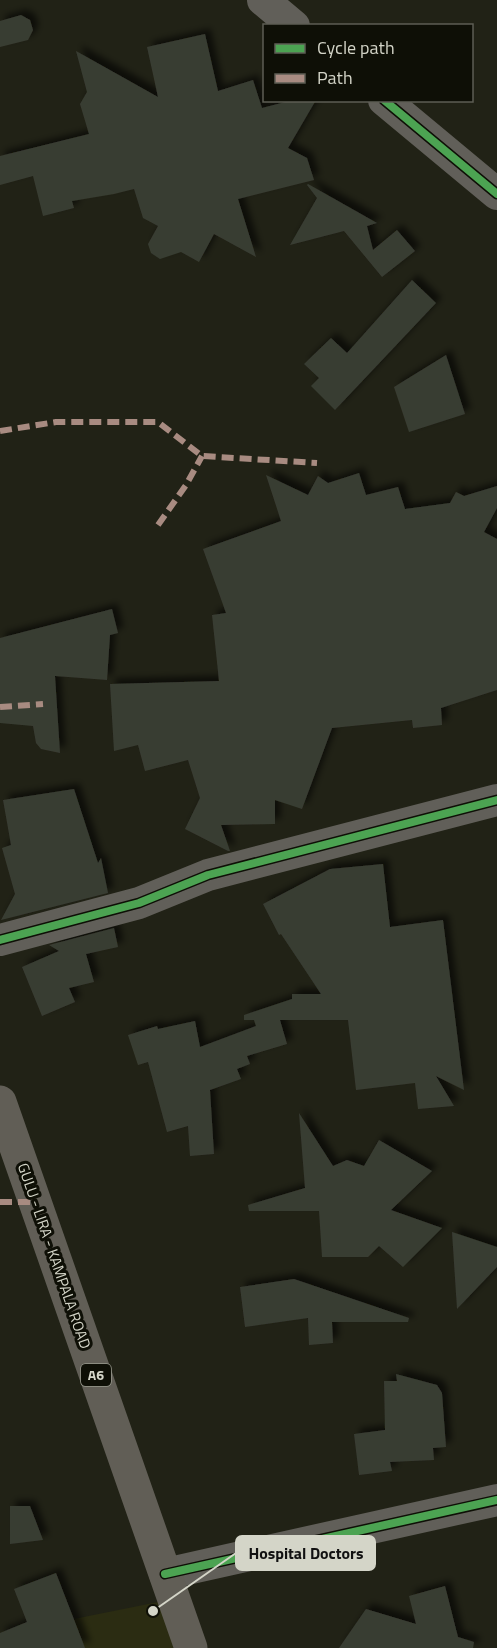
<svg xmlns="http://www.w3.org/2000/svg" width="497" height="1648" font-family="'Titillium Web',sans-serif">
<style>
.built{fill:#2b2c12}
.building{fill:#393c33;filter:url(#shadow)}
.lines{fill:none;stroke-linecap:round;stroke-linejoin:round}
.minor{stroke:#615f59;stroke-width:32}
.primary{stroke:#615e56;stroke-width:33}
.quiet{stroke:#a88b81;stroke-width:6;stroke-dasharray:12 6;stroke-linecap:butt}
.cycleway-casing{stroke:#0e0f06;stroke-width:11}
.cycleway{stroke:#4ca352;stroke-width:8}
.labels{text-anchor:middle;stroke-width:6;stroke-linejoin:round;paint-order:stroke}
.shield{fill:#0e0f06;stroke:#999a8e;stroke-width:1.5}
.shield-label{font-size:14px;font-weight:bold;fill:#d4d5c8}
.street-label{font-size:15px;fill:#d4d5c8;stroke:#0e0f06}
.leader{fill:none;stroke:#d4d5c8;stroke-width:2}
.callout-dot{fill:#d4d5c8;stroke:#0e0f06;stroke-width:2}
.callout{fill:#d4d5c8;stroke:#d4d5c8;stroke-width:2}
.callout-label{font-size:16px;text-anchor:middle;font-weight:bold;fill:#111}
</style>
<defs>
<filter id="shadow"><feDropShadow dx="5.5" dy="-5.5" stdDeviation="3" flood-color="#0009"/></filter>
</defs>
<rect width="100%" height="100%" fill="#212216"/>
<polygon class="built" points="188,1596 206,1648 46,1648 39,1626"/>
<g class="building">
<polygon points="21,15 30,20 33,30 28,40 0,47 0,21"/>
<polygon points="205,34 218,91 253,80 262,108 293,100 316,100 288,148 307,158 314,180 238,199 256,257 214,234 199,262 181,252 160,259 151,253 148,244 158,226 143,218 134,189 114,194 72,201 74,208 43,216 33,176 0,185 0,156 89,134 80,104 87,92 76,51 158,97 147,47"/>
<polygon points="308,184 377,223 367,226 373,250 397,230 415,251 382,277 344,231 290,245 317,198 307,185"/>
<polygon points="412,280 436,303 335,410 311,386 319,378 304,364 331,338 347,353"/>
<polygon points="446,355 465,414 409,432 394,387"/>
<polygon points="359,473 366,495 398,487 405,509 450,503 456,492 464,496 497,486 497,508 484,532 497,539 497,690 441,708 442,725 413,728 412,720 332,728 302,809 275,800 275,824 221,825 230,851 228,851 185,829 200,798 188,760 145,771 138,745 114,751 110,684 219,681 212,615 226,613 203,549 281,521 266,475 308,495 318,476 328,483"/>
<polygon points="112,609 118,633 110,635 107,680 55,676 60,753 41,749 36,743 33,726 0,723 0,638"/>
<polygon points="74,789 98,863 101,858 108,893 1,920 15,894 2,848 11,845 3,800"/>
<polygon points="383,864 390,927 443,920 464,1090 436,1076 454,1106 418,1109 415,1083 356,1090 348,1020 280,1020 287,1044 247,1056 250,1064 237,1069 241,1079 210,1090 214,1154 190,1156 188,1126 167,1132 148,1062 138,1065 128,1035 157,1026 158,1029 195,1021 200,1047 256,1026 254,1020 244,1020 244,1015 292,999 292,994 321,994 281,934 279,935 263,904 330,869"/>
<polygon points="114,928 118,947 86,954 94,982 69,988 75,1002 42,1016 22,967 59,951 49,945"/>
<polygon points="299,1113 333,1166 347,1160 364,1166 379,1140 432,1171 391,1210 442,1228 403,1267 379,1246 368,1257 322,1257 319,1211 249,1211 248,1205 305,1188"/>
<polygon points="452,1232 497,1247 497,1267 457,1309"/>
<polygon points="294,1279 409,1318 408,1322 332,1322 333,1343 309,1345 308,1318 245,1327 240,1287"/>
<polygon points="396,1374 437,1385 442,1393 446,1447 433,1448 434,1460 390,1462 392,1471 359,1475 354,1434 385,1430 384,1381 397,1381"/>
<polygon points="10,1506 30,1506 43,1540 10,1544"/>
<polygon points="56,1573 85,1648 0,1648 0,1633 27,1622 14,1589"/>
<polygon points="445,1586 458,1637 474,1642 473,1648 339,1648 366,1609 416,1624 409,1596"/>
</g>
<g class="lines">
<g class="minor">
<polyline points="263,0 294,26"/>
<polyline points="384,100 497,194"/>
<polyline points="0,940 139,903 208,875 497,800"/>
<polyline points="165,1574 497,1500"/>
</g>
<polyline class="primary" points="0,1102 191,1648"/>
<g class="quiet">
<polyline points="0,431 56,422 158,422 202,456 317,463"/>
<polyline points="158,525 186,485 202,456"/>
<polyline points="0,707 43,704"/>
<polyline points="0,1202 36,1202"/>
</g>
<g class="cycleway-casing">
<g id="cycleway">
<polyline points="384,100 497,194"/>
<polyline points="0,940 139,903 208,875 497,800"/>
<polyline points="165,1574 497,1500"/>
</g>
</g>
<use href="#cycleway" class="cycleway"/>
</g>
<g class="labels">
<rect class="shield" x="81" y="1364" width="30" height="22" rx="4.5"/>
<g class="shield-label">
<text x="96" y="1380">A6</text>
</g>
<g class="street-label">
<text transform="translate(54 1256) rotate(71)" y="5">GULU - LIRA - KAMPALA ROAD</text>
</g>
</g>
<path class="leader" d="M153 1611L236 1553"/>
<circle class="callout-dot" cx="153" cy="1611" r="6"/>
<rect class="callout" x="236" y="1536" width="139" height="34" rx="6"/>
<g class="callout-label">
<text x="306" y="1559">Hospital Doctors</text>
</g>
<rect x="263" y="24" width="210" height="78" fill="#0e0f06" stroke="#5d5e54" stroke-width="1.5"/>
<rect x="275" y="44" width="30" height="9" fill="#4ca352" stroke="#5d5e54" stroke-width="1.5"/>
<text x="317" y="54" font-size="18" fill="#d4d5c8">Cycle path</text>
<rect x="275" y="74" width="30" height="9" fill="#a88b81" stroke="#5d5e54" stroke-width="1.5"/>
<text x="317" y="84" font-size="18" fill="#d4d5c8">Path</text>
</svg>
